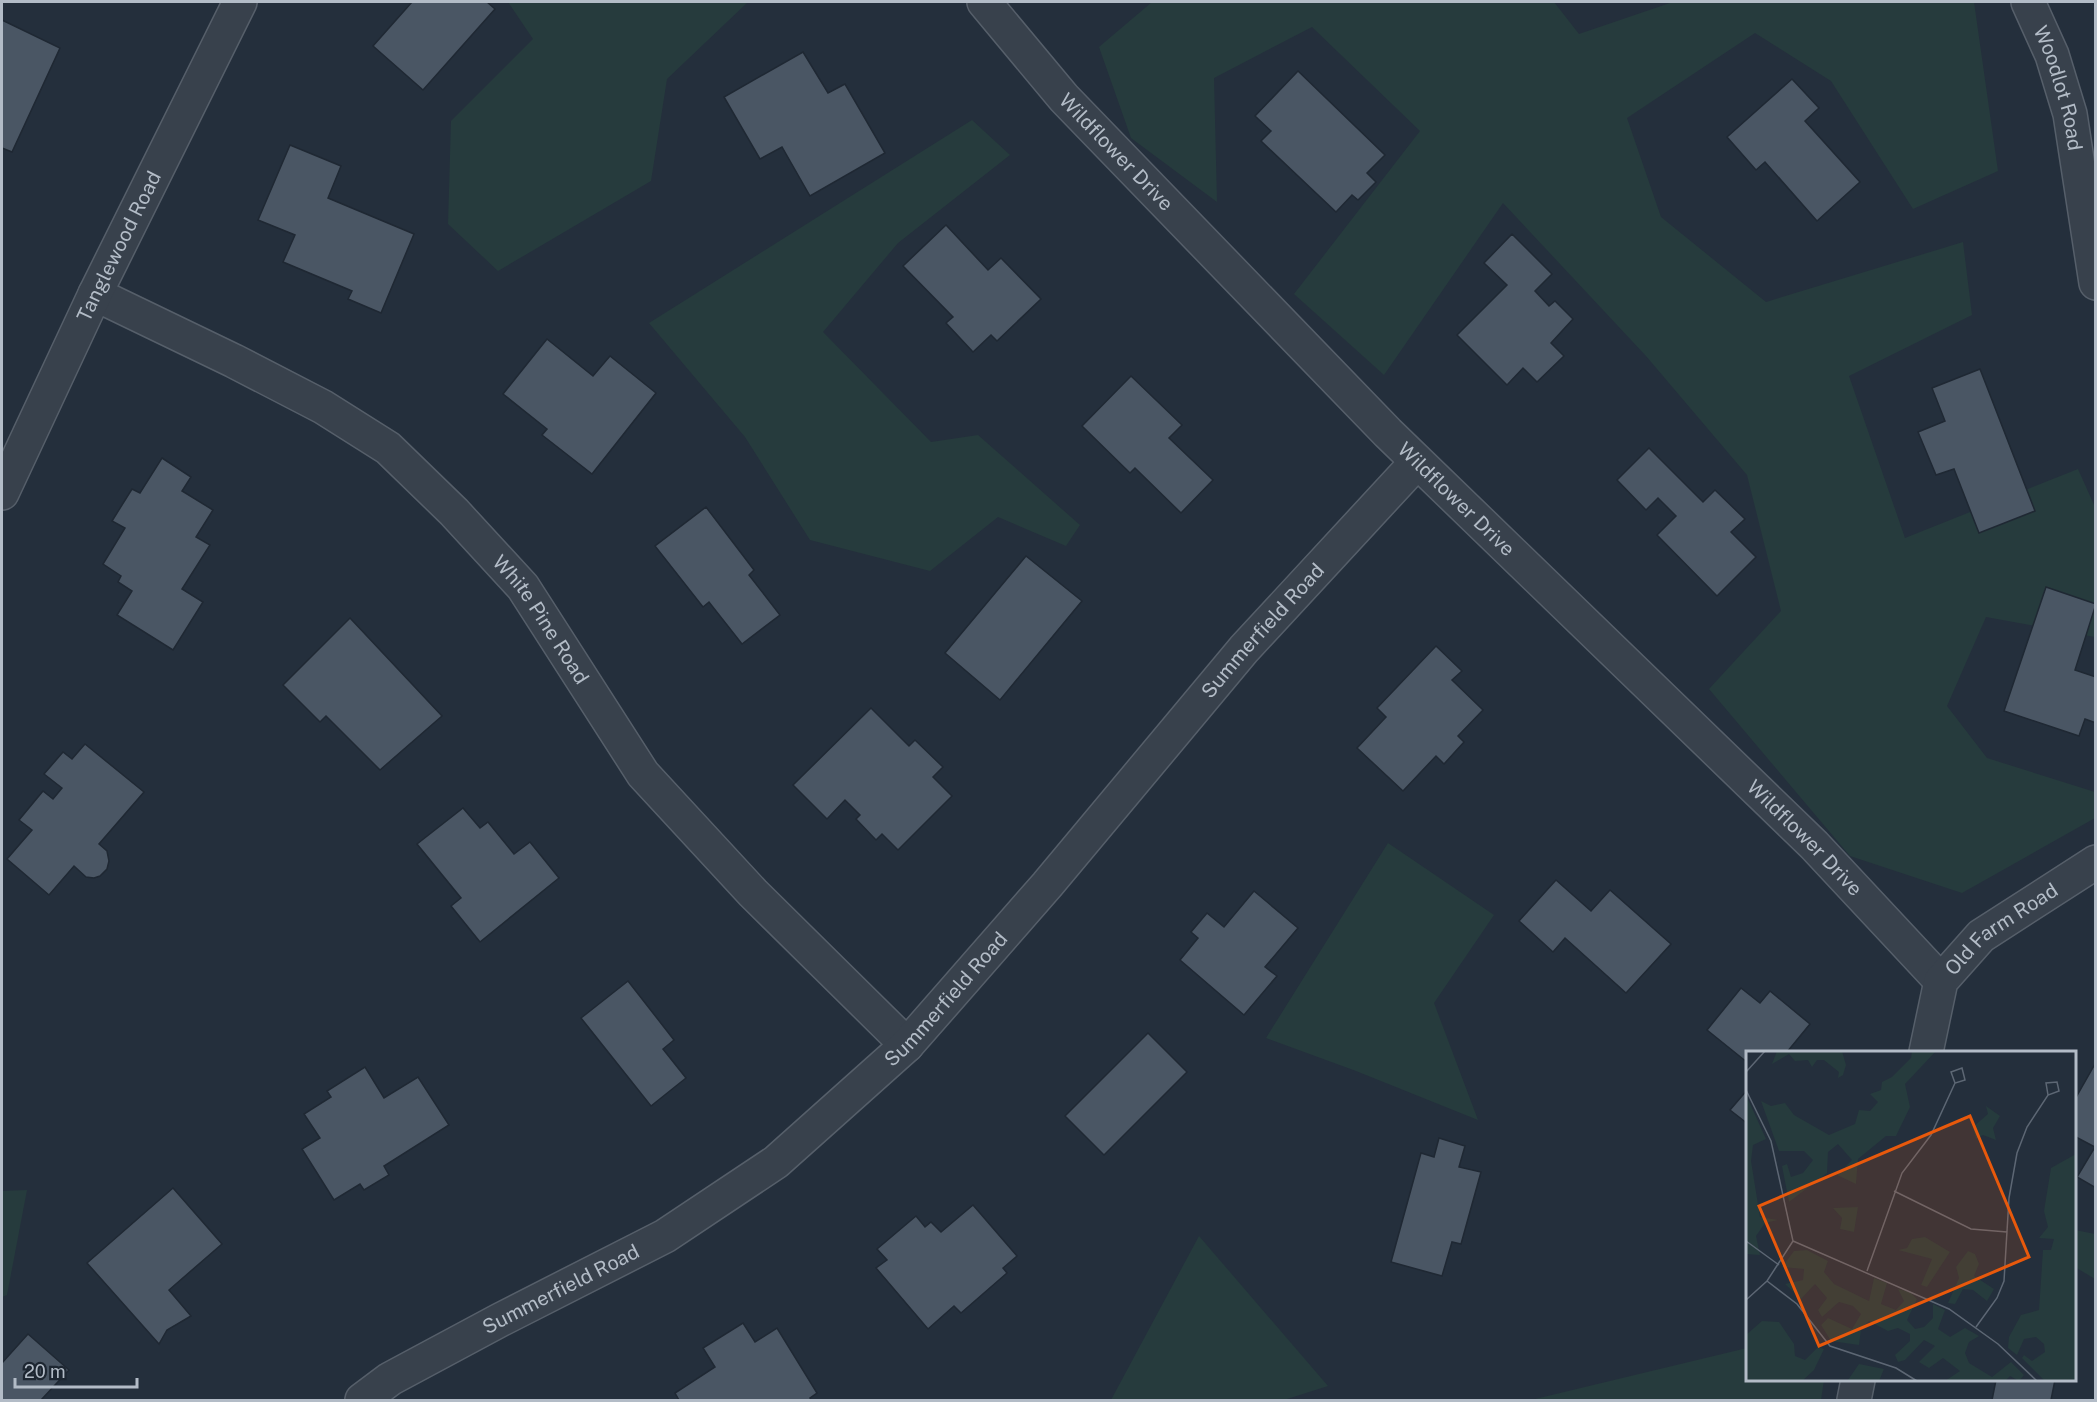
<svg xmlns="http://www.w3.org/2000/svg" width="2097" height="1402" font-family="'Public Sans',sans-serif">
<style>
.green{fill:#263b3d}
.building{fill:#4a5664;stroke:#1f2833;stroke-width:1.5}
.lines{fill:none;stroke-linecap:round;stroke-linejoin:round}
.street-casing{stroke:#565f6a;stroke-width:36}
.street{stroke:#38414c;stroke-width:33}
.labels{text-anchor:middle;stroke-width:5;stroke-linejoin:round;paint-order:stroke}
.street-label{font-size:20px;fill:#b3bcc7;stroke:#1d2631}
.inset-road{fill:none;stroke:#5d6774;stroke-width:1.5}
.view{fill:#e8590c;fill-opacity:0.15;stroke:#e8590c;stroke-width:3}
.inset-edge{fill:none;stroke:#b3bcc7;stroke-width:3}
</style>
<rect width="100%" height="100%" fill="#242f3c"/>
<g class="green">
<polygon points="508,2 748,2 667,79 651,181 498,271 448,224 451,121 533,39"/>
<polygon points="1152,2 1554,2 1579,34 1673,2 1974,2 1998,171 1913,209 1831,81 1755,33 1627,118 1661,217 1766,302 1963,242 1972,315 1849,376 1905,538 2078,469 2095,507 2095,637 1986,617 1947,706 1987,758 2095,792 2095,818 1962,893 1850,856 1709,689 1781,611 1747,475 1646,356 1503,203 1384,375 1294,294 1420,131 1312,27 1214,78 1217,202 1131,138 1099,47"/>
<polygon points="972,120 1010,155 898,243 823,332 931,442 978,435 1080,525 1066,546 998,517 930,571 810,540 745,437 649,323"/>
<polygon points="1388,843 1494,915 1434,1003 1478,1120 1356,1071 1266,1038"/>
<polygon points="27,1190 7,1295 2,1297 2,1191"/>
<polygon points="2075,1230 2095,1234 2095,1279 2075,1267"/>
<polygon points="1199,1236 1328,1386 1284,1400 1111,1400"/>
<polygon points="1747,1348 1748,1380 1824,1380 1821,1400 1531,1400"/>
</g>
<g class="building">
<polygon points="412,2 487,2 495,9 423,90 373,46"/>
<polygon points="2,20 60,48 12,152 2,148"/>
<polygon points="803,52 828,93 845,84 885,153 810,196 782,147 760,159 724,97"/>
<polygon points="1298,71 1385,155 1367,173 1376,182 1358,200 1352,195 1336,212 1261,141 1271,131 1255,116"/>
<polygon points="1792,79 1819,108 1805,121 1860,182 1817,221 1765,162 1756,170 1727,137"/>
<polygon points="290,145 341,166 328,198 414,234 381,313 348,299 352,291 283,262 295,235 258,220"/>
<polygon points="946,225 988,270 1001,258 1041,299 997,341 991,335 973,352 946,323 953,317 903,266"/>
<polygon points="1512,234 1552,274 1535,291 1549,306 1555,301 1573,319 1551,343 1564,356 1537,382 1523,368 1507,385 1457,335 1507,285 1484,263"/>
<polygon points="547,339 593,376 610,356 656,393 592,474 542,435 547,429 503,394"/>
<polygon points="1980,369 2035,511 1979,533 1954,469 1936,475 1918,432 1945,421 1932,388"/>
<polygon points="1131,376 1182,425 1169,438 1213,480 1181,513 1135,468 1130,473 1082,426"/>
<polygon points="1649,448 1703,502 1715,490 1745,519 1731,532 1756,557 1717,596 1657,535 1676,516 1658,498 1646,510 1617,480"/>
<polygon points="162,458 191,477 182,491 213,510 196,537 210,545 182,589 203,602 173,650 117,615 132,591 118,582 121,576 103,564 125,528 112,521 132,489 140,493"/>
<polygon points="706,507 754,570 749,575 780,615 742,644 709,602 703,607 655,546"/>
<polygon points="1026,556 1082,601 1000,700 945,653"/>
<polygon points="2046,587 2096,604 2075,670 2096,677 2096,723 2085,719 2079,736 2004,711"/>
<polygon points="350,618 442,716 380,770 326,716 320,722 283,685"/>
<polygon points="1436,646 1462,671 1452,680 1483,710 1458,736 1464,742 1444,764 1436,756 1403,791 1357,748 1386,717 1377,708"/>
<polygon points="871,708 909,746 915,740 943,767 933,777 952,796 898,850 882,834 876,840 856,819 860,815 845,800 827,819 793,785"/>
<polygon points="85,744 144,792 99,844 107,851 109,861 107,869 100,876 94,878 86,877 74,866 49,895 7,859 32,830 19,820 43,791 53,799 62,788 44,774 63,752 72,759"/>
<polygon points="463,808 480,828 488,822 514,854 530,842 559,878 480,942 451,906 461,898 417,844"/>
<polygon points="1556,880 1591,911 1610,890 1671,944 1626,993 1565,938 1553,952 1519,921"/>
<polygon points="1254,891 1298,928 1265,967 1277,976 1244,1015 1180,960 1198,938 1191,932 1207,913 1224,927"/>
<polygon points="628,981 674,1040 663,1049 686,1078 651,1106 581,1018"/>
<polygon points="1741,988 1760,1003 1770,991 1810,1024 1787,1052 1748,1052 1748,1063 1707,1030"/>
<polygon points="1148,1033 1187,1072 1104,1155 1065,1116"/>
<polygon points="2095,1064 2096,1064 2096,1188 2077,1177 2095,1147 2074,1136 2074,1101"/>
<polygon points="365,1067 384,1098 418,1077 449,1125 384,1166 389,1175 364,1190 360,1184 334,1200 302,1149 320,1138 304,1114 331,1097 327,1091"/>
<polygon points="1748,1089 1748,1124 1730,1110"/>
<polygon points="1439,1138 1465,1146 1459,1167 1481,1172 1461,1244 1452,1242 1442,1276 1391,1262 1421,1153 1434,1157"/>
<polygon points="173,1188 222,1244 169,1290 191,1316 167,1330 159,1344 87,1263"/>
<polygon points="973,1205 1017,1256 1003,1268 1007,1273 961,1313 954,1306 928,1329 876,1268 887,1260 877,1249 916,1216 925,1227 931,1222 941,1232"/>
<polygon points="743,1323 755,1342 777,1328 817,1393 810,1398 811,1400 679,1400 675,1393 715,1367 703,1348"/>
<polygon points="28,1334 69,1370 41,1400 2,1400 2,1363"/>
<polygon points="1996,1380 2055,1380 2051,1400 1992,1400"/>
</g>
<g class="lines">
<g class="street-casing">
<g id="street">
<path id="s1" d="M984 2 1064 98 1388 433 1814 845 1941 981"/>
<path id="s2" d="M2028 2 2052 55 2070 114 2096 283"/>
<path id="s3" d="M95 294 234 361 323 407 388 448 454 512 523 587 643 774 753 893 907 1045"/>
<path id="s4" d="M2 493 95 294 240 2"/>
<path id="s5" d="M1926 1052 1941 981 1981 936 2096 862"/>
<path id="s6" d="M362 1400 390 1379 500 1320 665 1236 776 1162 907 1045 1047 885 1244 649 1417 462"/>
<polyline points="1854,1400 1858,1380"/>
</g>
</g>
<use href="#street" class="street"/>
</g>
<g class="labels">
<g class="street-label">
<text dy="7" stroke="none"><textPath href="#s2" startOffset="92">Woodlot Road</textPath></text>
<text dy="7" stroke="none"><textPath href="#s1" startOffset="200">Wildflower Drive</textPath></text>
<text dy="7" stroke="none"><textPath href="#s4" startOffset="273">Tanglewood Road</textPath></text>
<text dy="7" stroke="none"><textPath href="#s1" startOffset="686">Wildflower Drive</textPath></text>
<text dy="7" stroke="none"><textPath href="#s3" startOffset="562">White Pine Road</textPath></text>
<text dy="7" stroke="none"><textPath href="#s6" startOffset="1200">Summerfield Road</textPath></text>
<text dy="7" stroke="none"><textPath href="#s1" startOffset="1172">Wildflower Drive</textPath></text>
<text dy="7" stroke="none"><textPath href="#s5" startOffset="153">Old Farm Road</textPath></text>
<text dy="7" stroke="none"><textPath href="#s6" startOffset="714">Summerfield Road</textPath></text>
<text dy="7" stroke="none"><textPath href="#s6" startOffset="228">Summerfield Road</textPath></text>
</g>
</g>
<g transform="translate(1746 1051)">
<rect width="330" height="330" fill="#242f3c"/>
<path d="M31 0H96L100 14 97 24 92 27 93 21 78 9H71L66 16 62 9 49 10 43 3 26 13ZM166 0H190L159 33 164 56 150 85H140L112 108 110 133 91 124 106 109 92 93 82 101 81 122 43 151 36 115 41 113 45 126 57 122 67 109 58 100H33L15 50 25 55 39 52 48 64 83 84 109 73 113 59 124 60 132 51 124 43 135 39 136 31 146 26 165 7ZM0 44 20 88 7 94 5 110 14 166 32 169 19 172 10 185 14 204 0 203ZM240 55 254 65 247 77 250 89 237 84 230 88 227 76 242 63ZM330 103V330H299L276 307 278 304 286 310 299 301 298 293 290 286 278 288 271 304 262 297 263 286 275 264 293 259 297 199H305L308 188 293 187 302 176 298 160 305 117ZM112 156 108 181 94 178 96 167 87 157ZM179 186 204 201 181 236 175 234 186 208 152 199 161 197 166 188ZM61 199 82 210 78 221 88 233 123 250 128 227 141 232 135 253 150 259 158 250 152 238 164 241 171 248 161 269 169 278 178 276 187 267V253L199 259 192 278 204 286 219 277 233 285 223 291 219 302 223 312 246 326 265 311 278 324 273 330 264 325 259 330H199L214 320 197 307 183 317 173 311 189 295 178 289 159 309 152 311 149 304 164 290V283L152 277 142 280 123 270 115 278 113 294 85 290 75 274 82 267 106 278 115 263 107 255 93 251 76 266 72 259 81 247 69 233 55 248 39 233 57 229 58 218 36 216 48 200ZM222 200 229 203 233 213 228 225 248 238 241 250 227 239 217 238 209 253 202 252 213 227 210 216ZM16 270 33 271 48 293 49 305 59 309 72 296 78 298 68 319 56 330H0V284ZM113 313 138 318 133 330H84L102 329Z" fill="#263b3d"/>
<path class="inset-road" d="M0 21 19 0M0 39 25 90 47 190 21 230 0 249M148 140 225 178 261 181M0 190 33 214M47 190 203 258 252 293 291 330M121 220 156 122 185 84 209 32 219 29 216 17 205 21 209 32M21 230 51 253 84 295 150 317 171 330M230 276 251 247 258 230 263 147 271 102 281 76 302 44 313 40 311 31 300 32 302 44"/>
<path class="view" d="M224 65 283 206 73 295 13 155Z"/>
<rect width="330" height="330" class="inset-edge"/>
</g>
<rect width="2097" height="1402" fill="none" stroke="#b3bcc7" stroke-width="6"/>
<path d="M15 1378v9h122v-9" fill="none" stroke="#b3bcc7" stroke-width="3"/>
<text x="24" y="1378" font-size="18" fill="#b3bcc7" stroke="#1d2631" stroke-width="4.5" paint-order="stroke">20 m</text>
</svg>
